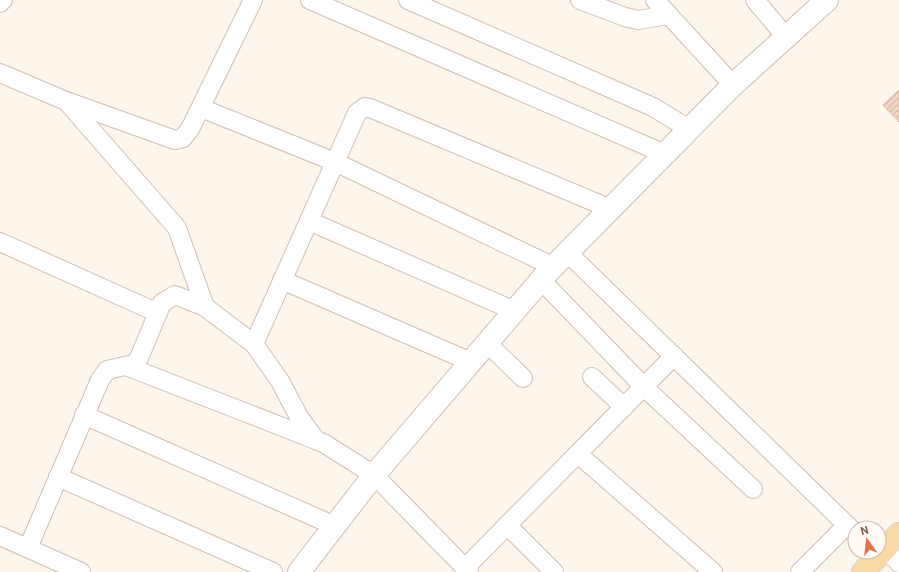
<svg xmlns="http://www.w3.org/2000/svg" width="899" height="572" font-family="Roboto,sans-serif">
<style>
.building{fill:url(#building-hatch);stroke:#e6bba3}
.lines{fill:none;stroke-linecap:round;stroke-linejoin:round}
.minor-casing{stroke:#d1beb0;stroke-width:20}
.tertiary-casing{stroke:#d1beb0;stroke-width:24}
.primary-casing{stroke:#dad1cd;stroke-width:24}
.minor{stroke:#fff;stroke-width:18}
.tertiary{stroke:#fff;stroke-width:22}
.primary{stroke:#fbd9a5;stroke-width:22}
</style>
<defs>
<pattern id="building-hatch" width="6" height="6" patternUnits="userSpaceOnUse"><rect width="6" height="6" fill="#f3d5c3"/><path d="M-1 1l2-2M0 6l6-6M5 7l2-2" fill="none" stroke="#cab0a1"/></pattern>
</defs>
<rect width="100%" height="100%" fill="#fdf6ec"/>
<polygon class="building" points="899,90 899,122 883,105"/>
<g class="lines">
<g class="minor-casing">
<g id="minor">
<polyline points="310,0 665,154"/>
<polyline points="408,0 653,107 689,129"/>
<polyline points="580,0 625,17 638,20 669,15"/>
<polyline points="655,0 733,85"/>
<polyline points="755,0 786,37"/>
<polyline points="0,3 3,0"/>
<polyline points="0,73 66,101 175,140 183,138 190,129 253,0"/>
<polyline points="68,103 177,228 205,307"/>
<polyline points="201,108 335,162 554,267"/>
<polyline points="309,221 515,311"/>
<polyline points="0,242 158,313"/>
<polyline points="568,253 855,533"/>
<polyline points="282,280 471,362"/>
<polyline points="541,280 644,387 753,489"/>
<polyline points="487,343 523,378"/>
<polyline points="254,344 357,113 365,107 370,108 611,209"/>
<polyline points="126,366 316,440"/>
<polyline points="592,377 624,407"/>
<polyline points="84,415 335,526"/>
<polyline points="578,454 713,572"/>
<polyline points="58,477 273,572"/>
<polyline points="507,525 554,572"/>
<polyline points="0,536 81,572"/>
<polyline points="28,548 100,380 107,370 134,364 139,358 162,303 175,295 205,307 254,344 280,381 299,417 316,440 325,444 374,475 469,572"/>
<polyline points="885,548 899,563"/>
<polyline points="465,568 674,356"/>
<polyline points="800,572 847,525"/>
</g>
</g>
<g class="tertiary-casing">
<polyline id="tertiary" points="299,572 374,475 547,273 733,85 827,0"/>
</g>
<g class="primary-casing">
<polyline id="primary" points="863,572 899,534"/>
</g>
<use href="#minor" class="minor"/>
<use href="#tertiary" class="tertiary"/>
<use href="#primary" class="primary"/>
</g>
<g transform="translate(867 540) rotate(345)"><circle r="19" fill="#fffaf3" stroke="#cabbb1"/>
<path d="M0-3L7 15L0 10L-7 15Z" fill="#e76f51"/>
<text y="-6" font-size="11" font-weight="bold" text-anchor="middle" fill="#7a5c4d">N</text>
</g>
</svg>
